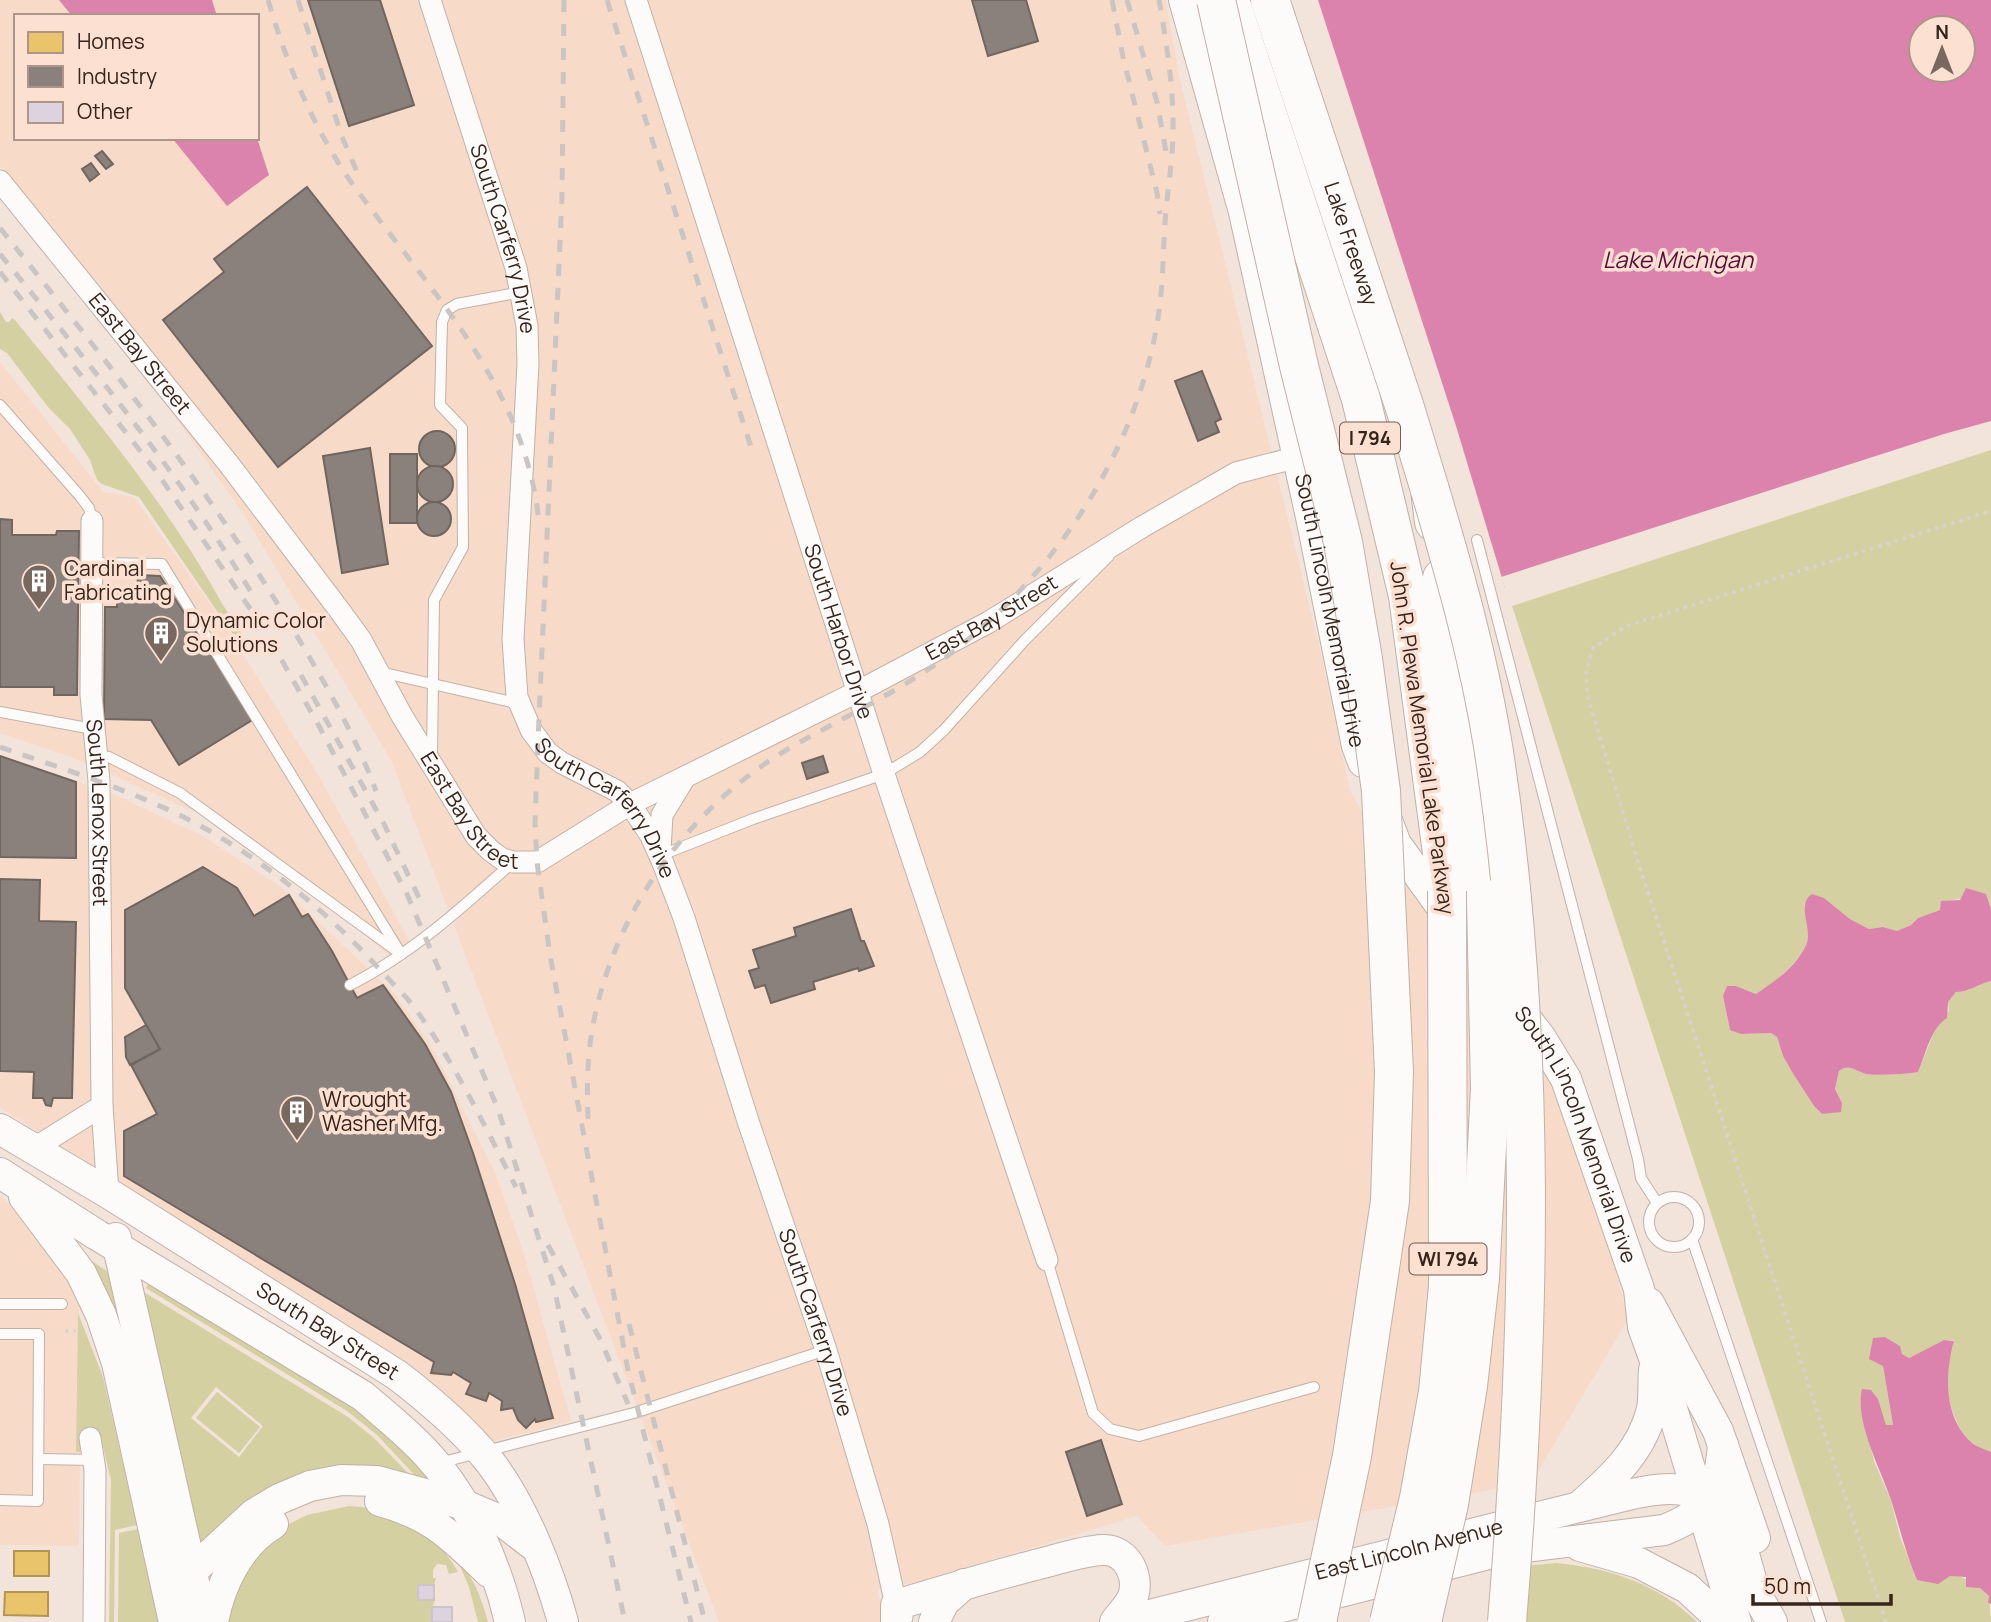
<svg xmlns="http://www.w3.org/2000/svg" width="1991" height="1622" font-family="Manrope,sans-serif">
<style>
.built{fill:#f8dac9}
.green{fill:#d5d0a1;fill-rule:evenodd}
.water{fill:#dc83ad;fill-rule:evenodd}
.pier{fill:#f2e3db}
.homes{fill:#e9c46a;stroke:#b49453;stroke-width:2}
.industry{fill:#8a817c;stroke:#71655f;stroke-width:2}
.building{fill:#dcd3de;stroke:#ccc4c9;stroke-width:2}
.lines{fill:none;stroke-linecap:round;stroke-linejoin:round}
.lane-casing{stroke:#c0b1a8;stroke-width:12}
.street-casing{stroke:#c0b1a8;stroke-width:23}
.secondary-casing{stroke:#c0b1a8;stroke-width:32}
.highway-casing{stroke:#c0b1a8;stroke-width:40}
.path{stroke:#d8d3d0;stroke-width:3.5;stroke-dasharray:3.5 5;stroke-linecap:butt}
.lane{stroke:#fdfbfa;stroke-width:10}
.street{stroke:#fdfbfa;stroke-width:21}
.secondary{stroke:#fdfbfa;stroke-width:30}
.highway{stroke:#fdfbfa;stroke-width:38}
.rail{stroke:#cac5c2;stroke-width:5;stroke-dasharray:12 12;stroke-linecap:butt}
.highway-bridge-casing{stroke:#c0b1a8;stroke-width:40;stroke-linecap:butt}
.highway-bridge{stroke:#fdfbfa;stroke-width:38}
.labels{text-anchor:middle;stroke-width:7;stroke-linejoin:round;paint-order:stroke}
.shield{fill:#fce0d1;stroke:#725d52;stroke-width:2}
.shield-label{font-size:19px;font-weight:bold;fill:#37251c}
.street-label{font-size:21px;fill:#37251c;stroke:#fce0d1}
.poi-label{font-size:21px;fill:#37251c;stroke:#fce0d1;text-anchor:start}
.water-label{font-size:23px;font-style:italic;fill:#5a0c3a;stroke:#fce0d1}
</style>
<rect width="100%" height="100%" fill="#f2e3db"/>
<g class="built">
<polygon points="0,0 60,0 72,16 16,16 16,138 172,138 269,175 257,138 257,16 217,16 212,0 1166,0 1179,76 1319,645 1350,791 1409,891 1550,1076 1614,1265 1628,1319 1537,1473 1502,1488 1165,1546 1137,1516 918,1582 878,1589 883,1622 719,1622 392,762 244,515 0,166"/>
<polygon points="0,362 103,492 134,497 225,625 320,778 412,946 393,960 301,878 210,819 79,760 0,733"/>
<polygon points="0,755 111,793 199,834 280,886 396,995 432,1047 496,1175 523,1251 571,1421 489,1442 462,1412 415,1368 0,1108"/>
<polygon points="0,1196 20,1213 48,1246 79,1296 76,1451 80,1452 79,1546 0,1545"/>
</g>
<g class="green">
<path d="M0 312 6 322H9L12 318 15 320C87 409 163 498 219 598 226 612 238 624 244 639L239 642 234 636 139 497 102 484 97 480 90 460 70 429 48 407 7 353 0 349Z"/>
<path d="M1991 450V909L1986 894 1952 900 1940 910 1918 918 1911 925 1897 931 1883 927 1869 929 1850 919 1824 898 1804 904C1805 913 1809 923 1809 932 1810 955 1774 983 1756 994L1736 986 1723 996 1730 1029 1741 1034 1771 1033 1777 1037 1783 1056 1792 1072 1814 1106 1822 1114 1842 1103 1835 1089 1839 1071C1850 1063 1854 1071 1866 1074 1876 1076 1909 1074 1918 1072L1934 1032 1949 1010 1948 1002 1956 992C1969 992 1978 984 1991 981V1452C1985 1449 1976 1447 1971 1442 1955 1427 1945 1396 1947 1374 1948 1363 1952 1351 1954 1340H1944L1909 1358 1902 1354 1900 1346 1885 1337 1883 1366 1893 1425H1886L1878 1399 1860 1400 1874 1461 1891 1501 1900 1537 1917 1580C1954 1575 1960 1569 1989 1596L1991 1622H1845L1512 606Z"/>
<polygon points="80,1253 111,1274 128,1348"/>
<polygon points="149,1282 351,1404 407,1453 431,1482 421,1482 377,1435 347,1411 146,1288"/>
<path d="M137 1288 348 1417 374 1438 410 1475 359 1469 201 1549ZM216 1387 263 1426 239 1457 191 1418Z"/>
<polygon points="78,1313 103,1377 137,1525 115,1530 114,1622 109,1622 111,1480 100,1434 81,1433 80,1452 76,1452"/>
<polygon points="217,1392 260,1427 239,1453 196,1418"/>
<path d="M349 1506C366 1507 394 1510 409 1519 425 1528 450 1556 458 1572L449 1574 446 1565 437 1564 433 1570V1578H436L434 1585H418V1600H434L432 1622H224L244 1565 287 1525 307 1515Z"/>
<polygon points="138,1529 159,1622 118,1622 119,1533"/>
<path d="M457 1559C474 1578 481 1597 488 1622H478L469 1587Z"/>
<path d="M1556 1563C1610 1568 1658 1584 1697 1622H1517L1525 1566Z"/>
</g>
<g class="water">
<polygon points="59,0 212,0 217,16 72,16"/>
<path d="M1318 0H1991V432L1505 588 1456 426ZM1921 28H1963V70H1921Z"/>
<polygon points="172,138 257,138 269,175 227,206"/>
<path d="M1966 888 1986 894 1991 909V981C1978 984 1969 992 1956 992L1948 1002 1947 1018C1930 1029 1926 1054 1918 1072 1908 1074 1876 1076 1866 1074 1854 1071 1850 1063 1839 1071L1835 1089 1842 1103 1841 1112 1822 1114 1814 1106 1792 1072 1783 1056 1777 1037 1771 1033 1741 1034 1730 1030 1723 996 1727 986H1736L1756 994C1774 982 1797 966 1806 945 1814 929 1795 905 1812 894L1824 898 1850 919 1869 929 1883 927 1897 931 1911 925 1918 918 1940 910 1941 901 1960 900Z"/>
<path d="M1885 1337 1900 1346 1902 1354 1909 1358 1944 1340 1954 1341C1945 1373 1943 1416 1971 1442 1976 1447 1985 1449 1991 1452V1604L1988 1603 1989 1596 1980 1588 1966 1587V1577L1950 1576 1938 1584 1917 1580C1906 1554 1900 1529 1892 1503 1882 1471 1854 1422 1862 1389L1871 1390 1878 1399 1886 1425H1893L1883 1366 1869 1359 1873 1338Z"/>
</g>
<polygon class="pier" points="1991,421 1991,436 1506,591 1505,588 1501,577 1944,434"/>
<g class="homes">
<rect x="14" y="1551" width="35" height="25"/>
<polygon points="5,1592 48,1592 48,1616 4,1615"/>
</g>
<g class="industry">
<polygon points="308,0 380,0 414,105 349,126"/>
<polygon points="972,0 1026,0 1038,41 988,56"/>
<polygon points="102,151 113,164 106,169 95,156"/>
<polygon points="91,163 99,174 90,181 82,169"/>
<polygon points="307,187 432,346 278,467 163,320 224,272 214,259"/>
<polygon points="1202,371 1221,419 1215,422 1219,432 1198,441 1175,381"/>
<circle cx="437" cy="449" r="18"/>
<polygon points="370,448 388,564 342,573 323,456"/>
<rect x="390" y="454" width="27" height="69"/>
<circle cx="435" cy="484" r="18"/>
<circle cx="434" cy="519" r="17"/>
<polygon points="0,519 12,520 12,535 56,535 57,531 79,531 77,695 54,695 54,687 0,687"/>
<polygon points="138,575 160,576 254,719 179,765 151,720 104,719 105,607 117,607 118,590 137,590"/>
<polygon points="0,756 76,782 76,858 0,857"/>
<polygon points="823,756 828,772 807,779 802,763"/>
<polygon points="203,867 237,888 254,916 289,895 302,917 308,914 332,951 357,998 383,985 425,1044 451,1092 473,1153 515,1284 553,1418 536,1422 535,1419 526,1428 518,1420 513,1408 501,1410 502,1401 489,1393 486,1401 466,1394 471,1383 453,1372 451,1375 431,1373 434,1362 124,1176 124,1131 157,1114 131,1065 160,1049 125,988 125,910"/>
<polygon points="0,879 40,880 39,921 76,922 72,1098 53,1098 51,1106 46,1105 43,1098 33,1098 34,1072 0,1071"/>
<polygon points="851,909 861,941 864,941 874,966 859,971 858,968 813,982 815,989 771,1003 765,985 755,988 749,971 759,968 753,950 796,936 794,928"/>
<polygon points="146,1025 160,1049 130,1065 126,1057 125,1037"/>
<polygon points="1101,1440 1122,1504 1087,1516 1066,1452"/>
</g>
<g class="building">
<rect x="418" y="1585" width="16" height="15"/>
<rect x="432" y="1607" width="20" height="15"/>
</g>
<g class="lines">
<g class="lane-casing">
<g id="lane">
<polyline points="0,405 79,495 89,508 92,521"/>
<polyline points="1477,540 1638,1159 1641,1178 1657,1203"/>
<polyline points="92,563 162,564 401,954"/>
<polyline points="380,672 520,704"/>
<polyline points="0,712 93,729"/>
<polyline points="96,755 109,757 180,793 394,949"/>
<polyline points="432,758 434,600 463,547 462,428 440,405 442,322 447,310 457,304 521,292"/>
<polyline points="659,856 753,819 884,774 920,752 944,730 1024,641 1109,556"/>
<path d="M350 985C411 954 462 908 512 863"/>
<circle cx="1674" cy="1222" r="25"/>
<polyline points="1692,1239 1821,1622"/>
<polyline points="1047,1260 1093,1413 1110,1429 1139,1436 1314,1387"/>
<polyline points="0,1304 62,1304"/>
<polyline points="0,1334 39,1334 38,1501 0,1500"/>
<polyline points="39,1459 94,1460"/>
<polyline points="439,1463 634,1413 826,1350"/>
</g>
</g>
<g class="street-casing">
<g id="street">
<path id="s1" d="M430 0 516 268 527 326 528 364 513 639 517 697 531 730 548 753 562 763 617 791 630 804 651 836 663 863 684 918 748 1121 826 1350 878 1524 896 1605 902 1617"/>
<path id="s2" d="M636 0 884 774 1047 1260"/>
<path id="s3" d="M0 181 228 463 340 611 361 640 402 716 476 836 491 851 502 859 513 862H537L630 804 859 691 989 622 1142 527 1236 473 1298 457"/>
<path id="s4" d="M92 521 91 695 99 781 102 1106 108 1193"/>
<polyline points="660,850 662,815 685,777"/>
<polyline points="33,1149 102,1106"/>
<polyline points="90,1438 95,1470 94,1622"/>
</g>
</g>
<g class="secondary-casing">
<g id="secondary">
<path id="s5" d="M1184 0 1244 212 1311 517 1357 746 1363 762"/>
<polyline points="1386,818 1396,844 1451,920"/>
<path id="s6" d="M1517 1007 1541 1038 1566 1079 1639 1289 1643 1327 1671 1405 1736 1622"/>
<path id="s7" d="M0 1129 108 1193 397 1375C431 1401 464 1429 490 1462 523 1505 549 1571 563 1622"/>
<path d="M0 1173 97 1235 363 1396C385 1415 408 1433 427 1454 469 1500 496 1563 510 1622"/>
<polyline points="24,1197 81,1273 101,1315 117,1363 174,1622"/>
<polyline points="116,1238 203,1622"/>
<polyline points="1649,1303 1718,1431 1755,1538"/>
<path d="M380 1501C432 1515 451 1536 489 1572"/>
<path d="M1581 1505C1612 1478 1642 1451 1652 1409 1654 1397 1653 1383 1654 1370"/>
<polyline points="1580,1546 1639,1563 1687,1588 1724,1622"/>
<polyline points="173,1616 191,1572 254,1514 279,1499 310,1486 341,1480 377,1481 462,1504 502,1521 533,1545"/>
<path d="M213 1622C220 1585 239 1544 273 1524"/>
<path d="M896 1622V1605C942 1591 988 1577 1035 1565 1057 1560 1080 1551 1103 1550 1128 1549 1142 1580 1131 1601 1127 1608 1120 1615 1115 1622"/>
<polyline points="934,1622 944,1602 964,1584"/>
<path id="s8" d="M1122 1622 1579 1507C1634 1495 1706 1463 1736 1532 1744 1550 1748 1570 1754 1589 1759 1600 1766 1611 1772 1622"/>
<path d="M1223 1622 1508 1549 1664 1530C1710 1512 1719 1492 1723 1445"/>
</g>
</g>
<g class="highway-casing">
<g id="highway">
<path id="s9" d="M1270 0 1405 408 1430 490 1434 522"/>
<polyline points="1233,9 1361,399 1408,596 1447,891"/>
<polyline points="1442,578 1486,899"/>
</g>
</g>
<g class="path">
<polyline points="65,1331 76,1331"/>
<polyline points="1886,1622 1640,868 1588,698 1586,672 1593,648 1626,626 1991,511"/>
</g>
<use href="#lane" class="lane"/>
<use href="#street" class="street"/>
<use href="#secondary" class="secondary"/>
<use href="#highway" class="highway"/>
<g class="rail">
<path d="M268 0C286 62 312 125 349 179 426 287 526 385 539 523"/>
<polyline points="298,0 342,137 361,181"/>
<polyline points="564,0 562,197 538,741 535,823 537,862 550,955 628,1370 691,1622"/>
<polyline points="607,0 752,450"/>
<polyline points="1112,0 1123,57 1157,193 1160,214"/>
<polyline points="1127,0 1157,102 1166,152"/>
<path d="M0 228C103 357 206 484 291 626 323 680 354 732 376 791"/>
<path d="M0 254C90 365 180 475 254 597"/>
<polyline points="0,272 156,471 264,629 319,726 407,894 498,1109 554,1287 625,1622"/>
<polyline points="301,675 383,822 422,904"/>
<path d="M0 747C66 770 135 791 197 824 267 862 330 914 382 972 393 984 405 995 414 1007 455 1063 484 1125 516 1187"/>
<path d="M588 1119C587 1089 587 1060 592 1031 612 914 687 809 788 749 847 715 910 687 963 644 1062 563 1138 446 1158 318 1163 287 1163 255 1165 223 1167 194 1172 165 1173 135 1174 90 1167 45 1159 0"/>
<polyline points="548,1245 600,1339 628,1404"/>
<polyline points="629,1324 705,1622"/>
</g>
<g class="highway-bridge-casing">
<g id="highway-bridge">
<polyline points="1216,0 1299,366 1343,542 1363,659 1381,791 1394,1072 1390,1201 1352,1456 1317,1622"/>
<path d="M1430 490C1455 574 1479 659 1493 746 1538 1035 1531 1331 1507 1622"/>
<polyline points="1389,1622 1419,1498 1438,1392 1448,1286 1447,891"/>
<polyline points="1422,1622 1449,1504 1468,1386 1480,1278 1490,1089 1486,899"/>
</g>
</g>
<use href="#highway-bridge" class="highway-bridge"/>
</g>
<defs>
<g id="building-pin" transform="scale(1.75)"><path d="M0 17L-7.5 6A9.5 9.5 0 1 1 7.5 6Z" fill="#78685f" stroke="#fce0d1"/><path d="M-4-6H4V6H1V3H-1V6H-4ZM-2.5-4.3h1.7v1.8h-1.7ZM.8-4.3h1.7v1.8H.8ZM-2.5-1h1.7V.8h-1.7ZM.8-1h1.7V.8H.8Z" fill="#fff"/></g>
</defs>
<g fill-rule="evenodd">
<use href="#building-pin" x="39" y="581"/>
<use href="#building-pin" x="161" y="633"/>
<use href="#building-pin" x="297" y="1112"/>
</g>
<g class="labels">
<g class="shield">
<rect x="1340" y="422.5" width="60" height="31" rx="5"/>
<rect x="1409.5" y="1243.5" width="77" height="31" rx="5"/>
</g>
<g class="shield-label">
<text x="1370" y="445">I 794</text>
<text x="1448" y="1266">WI 794</text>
</g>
<g class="street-label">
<text dy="7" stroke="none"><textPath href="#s1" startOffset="250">South Carferry Drive</textPath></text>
<text dy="7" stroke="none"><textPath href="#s9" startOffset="257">Lake Freeway</textPath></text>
<text dy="7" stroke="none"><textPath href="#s3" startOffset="222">East Bay Street</textPath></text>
<text dy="7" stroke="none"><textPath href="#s5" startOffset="628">South Lincoln Memorial Drive</textPath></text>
<text dy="7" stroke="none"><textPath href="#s3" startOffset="1398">East Bay Street</textPath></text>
<text dy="7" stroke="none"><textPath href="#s2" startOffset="663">South Harbor Drive</textPath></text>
<text transform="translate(1422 738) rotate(82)" y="7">John R. Plewa Memorial Lake Parkway</text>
<text dy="7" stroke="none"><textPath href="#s3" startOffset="789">East Bay Street</textPath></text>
<text dy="7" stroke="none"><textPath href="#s1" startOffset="859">South Carferry Drive</textPath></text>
<text dy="7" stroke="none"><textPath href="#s4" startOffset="292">South Lenox Street</textPath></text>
<text dy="7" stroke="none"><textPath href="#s6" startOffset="142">South Lincoln Memorial Drive</textPath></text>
<text dy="7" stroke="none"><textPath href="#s1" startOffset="1426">South Carferry Drive</textPath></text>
<text dy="7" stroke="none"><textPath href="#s7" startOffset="385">South Bay Street</textPath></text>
<text dy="7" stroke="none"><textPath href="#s8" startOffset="296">East Lincoln Avenue</textPath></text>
</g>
<g class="poi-label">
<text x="64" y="576">Cardinal<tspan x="64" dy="24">Fabricating</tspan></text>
<text x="186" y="628">Dynamic Color<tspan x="186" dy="24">Solutions</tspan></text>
<text x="322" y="1107">Wrought<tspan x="322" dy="24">Washer Mfg.</tspan></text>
</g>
<g class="water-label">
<text x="1678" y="268">Lake Michigan</text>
</g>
</g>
<rect x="14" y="14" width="245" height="126" fill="#fce0d1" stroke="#ad9589" stroke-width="2"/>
<rect x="28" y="32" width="35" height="21" fill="#e9c46a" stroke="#ad9589" stroke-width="2"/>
<text x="77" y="49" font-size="21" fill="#37251c">Homes</text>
<rect x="28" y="66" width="35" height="21" fill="#8a817c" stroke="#ad9589" stroke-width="2"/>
<text x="77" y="84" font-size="21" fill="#37251c">Industry</text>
<rect x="28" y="102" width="35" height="21" fill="#dcd3de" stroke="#ad9589" stroke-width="2"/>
<text x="77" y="119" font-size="21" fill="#37251c">Other</text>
<g transform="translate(1942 49)"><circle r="33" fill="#fce0d1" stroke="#ad9589" stroke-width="2"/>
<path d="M0-5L12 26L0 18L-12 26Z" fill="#78685f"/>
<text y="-10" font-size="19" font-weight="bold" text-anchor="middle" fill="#37251c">N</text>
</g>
<path d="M1753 1594v10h138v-10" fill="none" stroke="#37251c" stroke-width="3.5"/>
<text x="1764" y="1594" font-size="21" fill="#37251c" stroke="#fce0d1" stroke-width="5" paint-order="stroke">50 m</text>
</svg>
